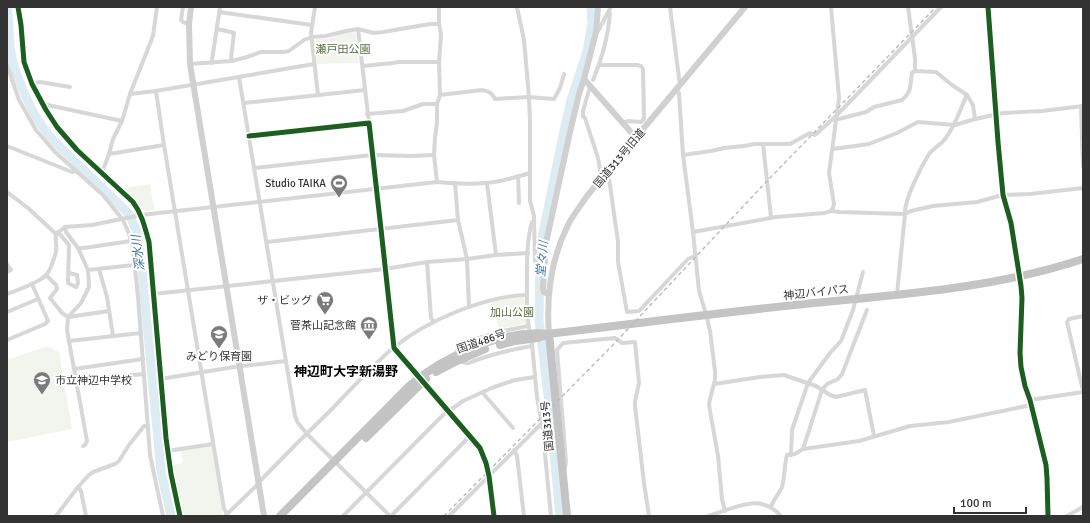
<svg xmlns="http://www.w3.org/2000/svg" width="1090" height="523" font-family="Signika,'Noto Sans JP',sans-serif">
<style>
.green{fill:#f1f5ed}
.lines{fill:none;stroke-linecap:round;stroke-linejoin:round}
.river{stroke:#ddebf3;stroke-width:9}
.street{stroke:#d7d7d7;stroke-width:4}
.secondary{stroke:#d0d0d0;stroke-width:6}
.highway{stroke:#c4c4c4;stroke-width:8}
.rail{stroke:#bebebe;stroke-width:1.5;stroke-dasharray:4 3;stroke-linecap:butt}
.cycleway-casing{stroke:#fff;stroke-width:8}
.cycleway{stroke:#1b5e20;stroke-width:5}
.labels{text-anchor:middle;stroke-width:4;stroke-linejoin:round;paint-order:stroke}
.park-label{font-size:11px;fill:#56703f;stroke:#fff}
.street-label{font-size:11px;fill:#333;stroke:#fff}
.poi-label{font-size:11px;fill:#333;stroke:#fff;text-anchor:end}
.water-label{font-size:12px;font-style:italic;fill:#3f7597;stroke:#fff}
.quarter-label{font-size:13px;font-weight:bold;fill:#000;stroke:#fff}
</style>
<rect width="100%" height="100%" fill="#fff"/>
<g class="green">
<polygon points="346,32 353,32 356,34 359,63 317,64 314,42 316,39 328,39"/>
<polygon points="150,184 154,210 145,211 142,209 139,203 125,190 124,188"/>
<polygon points="521,297 526,300 527,322 525,324 499,329 492,302"/>
<polygon points="47,346 59,352 72,429 7,442 7,360"/>
<polygon points="208,446 212,448 223,515 183,516 172,465 183,463 181,450"/>
</g>
<g class="lines">
<g class="river">
<path d="M7 7C10 23 8 38 11 53 12 62 15 71 19 80 28 104 37 121 53 140L129 214 137 232 140 250 161 471 171 516"/>
<polyline points="560,516 551,419 539,320 540,258 542,238 562,140 571,100 587,52 592,23 591,7"/>
</g>
<g class="street">
<path d="M18 7 21 25 24 62 32 84 46 110 57 127 77 150 133 202C142 214 145 228 149 242L166 438 171 474 180 516"/>
<polyline points="183,7 181,20 183,22 189,24"/>
<polyline points="315,7 311,33 318,95"/>
<polyline points="517,7 524,40 529,97 530,122 530,201 534,216 535,261 536,263 544,264"/>
<polyline points="670,7 679,78 680,85"/>
<polyline points="908,7 915,58 915,71 936,72 952,85 967,95 973,105 975,119"/>
<polyline points="988,7 998,142 1003,195 1011,223 1021,286 1022,298 1020,353 1021,367 1025,386 1030,400 1046,465 1047,478 1048,516"/>
<polyline points="219,12 312,25"/>
<polyline points="217,29 231,32 234,33 231,58 232,61"/>
<polyline points="358,29 369,123"/>
<polyline points="596,32 598,31 611,7"/>
<polyline points="212,63 212,60 220,7"/>
<polyline points="190,64 232,61 247,57 261,52 283,52 289,51 304,40 312,37 326,36 346,31 358,29 374,33 383,32 430,24 439,24"/>
<polyline points="7,65 19,100 36,130 55,152 103,195 123,220 129,234 133,249 138,297 150,455 163,516"/>
<polyline points="599,65 637,65 641,66 643,69 644,119 641,122 628,121 623,123"/>
<polyline points="363,66 393,63 398,62 439,62"/>
<polyline points="239,77 295,416 298,423 307,434 390,516"/>
<path d="M593 80C602 59 608 37 610 14L608 12"/>
<polyline points="32,84 40,82 70,87"/>
<polyline points="589,90 583,111 583,116 585,118 598,158 601,176 603,177"/>
<polyline points="676,90 679,93 683,155 693,232 699,291 706,314 710,331 715,371 715,380 710,399 709,405 718,456 722,499 725,511"/>
<polyline points="156,91 164,145 224,509 227,514"/>
<polyline points="130,94 153,36 157,7"/>
<path d="M440 95 482 90C489 91 492 93 495 99L529 97 554 99 560 88 564 74"/>
<polyline points="244,103 365,90"/>
<polyline points="43,104 122,121"/>
<polyline points="1081,106 1083,166"/>
<polyline points="367,114 403,111 423,104 437,104"/>
<path d="M835 120 866 112 874 107 902 100C912 92 910 85 912 73L915 71"/>
<polyline points="249,136 369,123 381,229 394,348 480,448 486,463 489,476 494,516"/>
<polyline points="763,144 771,217"/>
<polyline points="7,146 72,172 76,171"/>
<polyline points="833,149 869,144 897,133 918,122 955,125 975,119 1003,113 1042,111 1083,106"/>
<polyline points="109,154 164,145"/>
<polyline points="683,155 711,151 724,148 744,146 755,144 790,144 810,133 815,135 835,117 941,7"/>
<polyline points="255,168 372,155 411,156 434,155"/>
<polyline points="608,171 618,242 618,262 627,312 639,311 688,259 695,256"/>
<polyline points="102,173 109,154 113,139 122,121 130,94 156,91 314,64"/>
<polyline points="518,176 519,203"/>
<polyline points="437,182 434,155 435,138 437,123 437,104 440,95 439,62 441,35 439,24 439,7"/>
<polyline points="455,183 458,220 467,259 469,307"/>
<polyline points="487,183 496,255"/>
<path d="M7 192 28 208 56 234C55 240 57 246 56 252 54 259 51 270 46 275 39 283 17 290 7 294"/>
<polyline points="831,211 839,212 905,214 911,211 933,206 977,202 1003,195 1030,194 1083,188"/>
<polyline points="65,227 66,232 78,248 84,248 131,241"/>
<polyline points="58,232 69,245 68,283 76,287 78,283 77,275 69,273"/>
<path d="M693 232 776 217 824 213C830 212 833 211 834 204L829 173 839 98 831 7"/>
<path d="M56 234 65 227 92 225 141 215 437 182C457 184 480 185 500 181 510 179 520 176 530 173"/>
<polyline points="267,242 458,220"/>
<polyline points="78,248 88,270 89,287 81,303 68,317 67,330 87,441 85,445 83,446"/>
<polyline points="427,262 431,318 434,322"/>
<polyline points="7,264 11,270 7,272"/>
<polyline points="99,269 107,297 113,336"/>
<polyline points="88,270 134,265"/>
<polyline points="46,275 56,285 57,289 50,298 62,313 68,317 109,311"/>
<polyline points="153,294 385,269 427,262 467,259 496,255 528,253"/>
<path d="M897 294 905 214C904 200 921 167 929 154 933 149 940 145 945 139 955 127 960 109 967 95"/>
<polyline points="7,312 38,299"/>
<polyline points="1083,316 1069,319 1067,322 1083,391"/>
<path d="M529 328C526 310 527 292 527 275 527 257 527 239 532 222"/>
<polyline points="7,340 45,324 48,321 32,284"/>
<polyline points="69,341 141,333"/>
<polyline points="532,344 537,397 542,423 551,516"/>
<polyline points="457,354 458,348 460,345 473,340 498,332 528,326"/>
<path d="M460 361 466 363H469C490 354 509 350 532 346"/>
<polyline points="74,369 143,359"/>
<polyline points="160,379 234,367 286,361"/>
<polyline points="77,383 93,382 103,378 144,374"/>
<polyline points="714,384 760,377 784,375 816,386 830,395 836,397 865,390 874,436"/>
<polyline points="482,392 513,428"/>
<polyline points="1030,400 1083,392"/>
<polyline points="803,449 822,390 827,384 838,379 842,374 867,310"/>
<polyline points="514,450 517,456 524,516"/>
<polyline points="167,451 213,444"/>
<polyline points="791,455 792,430 808,383 830,353 841,341 853,310 863,272"/>
<polyline points="565,468 566,462 557,350 563,343 615,338 622,343 635,342 639,383 635,402 635,406 644,483 649,516"/>
<polyline points="78,487 81,491 86,516"/>
<path d="M771 507C773 500 779 494 782 487 785 477 784 466 787 455L795 454 803 449 859 441 910 426 949 422 1031 405"/>
<polyline points="56,516 78,487 89,475 93,472 115,464 119,461 129,445 144,426 148,426"/>
<path d="M225 516 254 488 262 479C285 455 309 431 333 408 352 388 372 366 393 348 426 321 484 296 527 295"/>
<polyline points="343,516 443,415 463,401 494,387 515,380 535,377"/>
<polyline points="391,516 470,436"/>
<polyline points="449,516 542,423"/>
<path d="M708 516C713 514 719 513 723 511 745 504 763 496 781 516"/>
<polyline points="1067,516 1083,507"/>
</g>
<g class="secondary">
<polyline points="191,7 189,24 190,64 264,516"/>
<polyline points="584,79 636,138"/>
<polyline points="548,294 544,292 543,289 546,243 570,132 579,94 584,79 596,32 598,7"/>
<path d="M549 334C546 296 551 259 568 225 573 215 581 205 587 196L745 7"/>
</g>
<g class="highway">
<polyline points="549,334 567,516"/>
<polyline points="500,345 515,341 538,338 547,335"/>
<polyline points="436,372 457,361 485,349"/>
<polyline points="366,438 426,379"/>
<path d="M280 516 409 386C444 356 502 329 549 334 638 323 726 312 814 303 905 294 996 288 1083 259"/>
</g>
<polyline class="rail" points="444,516 610,348 768,180 936,7"/>
<g class="cycleway-casing">
<g id="cycleway">
<path d="M18 7 21 25 24 62 32 84 46 110 57 127 77 150 133 202C142 214 145 228 149 242L166 438 171 474 180 516"/>
<polyline points="988,7 998,142 1003,195 1011,223 1021,286 1022,298 1020,353 1021,367 1025,386 1030,400 1046,465 1047,478 1048,516"/>
<polyline points="249,136 369,123 381,229 394,348 480,448 486,463 489,476 494,516"/>
</g>
</g>
<use href="#cycleway" class="cycleway"/>
</g>
<defs>
<g id="stadium-pin" transform="scale(0.9)"><path d="M0 17L-7.5 6A9.5 9.5 0 1 1 7.5 6Z" fill="#7a7a7a" stroke="#fff"/><path d="M0-5a6.5 5 0 1 0 0 10a6.5 5 0 1 0 0-10ZM-3.5-1.8h7v3.6h-7Z" fill="#fff"/></g>
<g id="supermarket-pin" transform="scale(0.9)"><path d="M0 17L-7.5 6A9.5 9.5 0 1 1 7.5 6Z" fill="#7a7a7a" stroke="#fff"/><path d="M-6-5.5h2.5l.6 2H6L4.5 2H-2.5L-4.4-4H-6ZM-1.5 3.2a1.3 1.3 0 1 0 .1 0ZM3 3.2a1.3 1.3 0 1 0 .1 0Z" fill="#fff"/></g>
<g id="museum-pin" transform="scale(0.9)"><path d="M0 17L-7.5 6A9.5 9.5 0 1 1 7.5 6Z" fill="#7a7a7a" stroke="#fff"/><path d="M0-6L6-3V-2H-6V-3ZM-5-1h2V3h-2ZM-1-1h2V3h-2ZM3-1h2V3H3ZM-6 4H6V6H-6Z" fill="#fff"/></g>
<g id="school-pin" transform="scale(0.9)"><path d="M0 17L-7.5 6A9.5 9.5 0 1 1 7.5 6Z" fill="#7a7a7a" stroke="#fff"/><path d="M0-5L7-2L0 1L-7-2ZM-4 1L0 2.5L4 1V4Q0 6-4 4Z" fill="#fff"/></g>
</defs>
<g fill-rule="evenodd">
<use href="#stadium-pin" x="339" y="183"/>
<use href="#supermarket-pin" x="325" y="300"/>
<use href="#museum-pin" x="369" y="325"/>
<use href="#school-pin" x="219" y="334"/>
<use href="#school-pin" x="42" y="380"/>
</g>
<g class="labels">
<g class="park-label">
<text x="343" y="53">瀬戸田公園</text>
<text x="512" y="316">加山公園</text>
</g>
<g class="street-label">
<text transform="translate(619 158) rotate(-50)" y="4">国道313号旧道</text>
<text transform="translate(816 292) rotate(-6)" y="4">神辺バイパス</text>
<text transform="translate(481 341) rotate(-19)" y="4">国道486号</text>
<text transform="translate(547 426) rotate(-95)" y="4">国道313号</text>
</g>
<g class="poi-label">
<text x="326" y="187">Studio TAIKA</text>
<text x="312" y="304">ザ・ビッグ</text>
<text x="356" y="329">菅茶山記念館</text>
<text x="219" y="360" text-anchor="middle">みどり保育園</text>
<text x="55" y="384" text-anchor="start">市立神辺中学校</text>
</g>
<g class="water-label">
<text transform="translate(138 253) rotate(-97)" y="4">深水川</text>
<text transform="translate(542 259) rotate(-85)" y="4">堂々川</text>
</g>
<g class="quarter-label">
<text x="346" y="376">神辺町大字新湯野</text>
</g>
</g>
<rect width="1090" height="523" fill="none" stroke="#333333" stroke-width="16"/>
<path d="M954 507v6h72v-6" fill="none" stroke="#333333" stroke-width="2"/>
<text x="960" y="507" font-size="12" fill="#333333" stroke="#ffffff" stroke-width="3" paint-order="stroke">100 m</text>
</svg>
